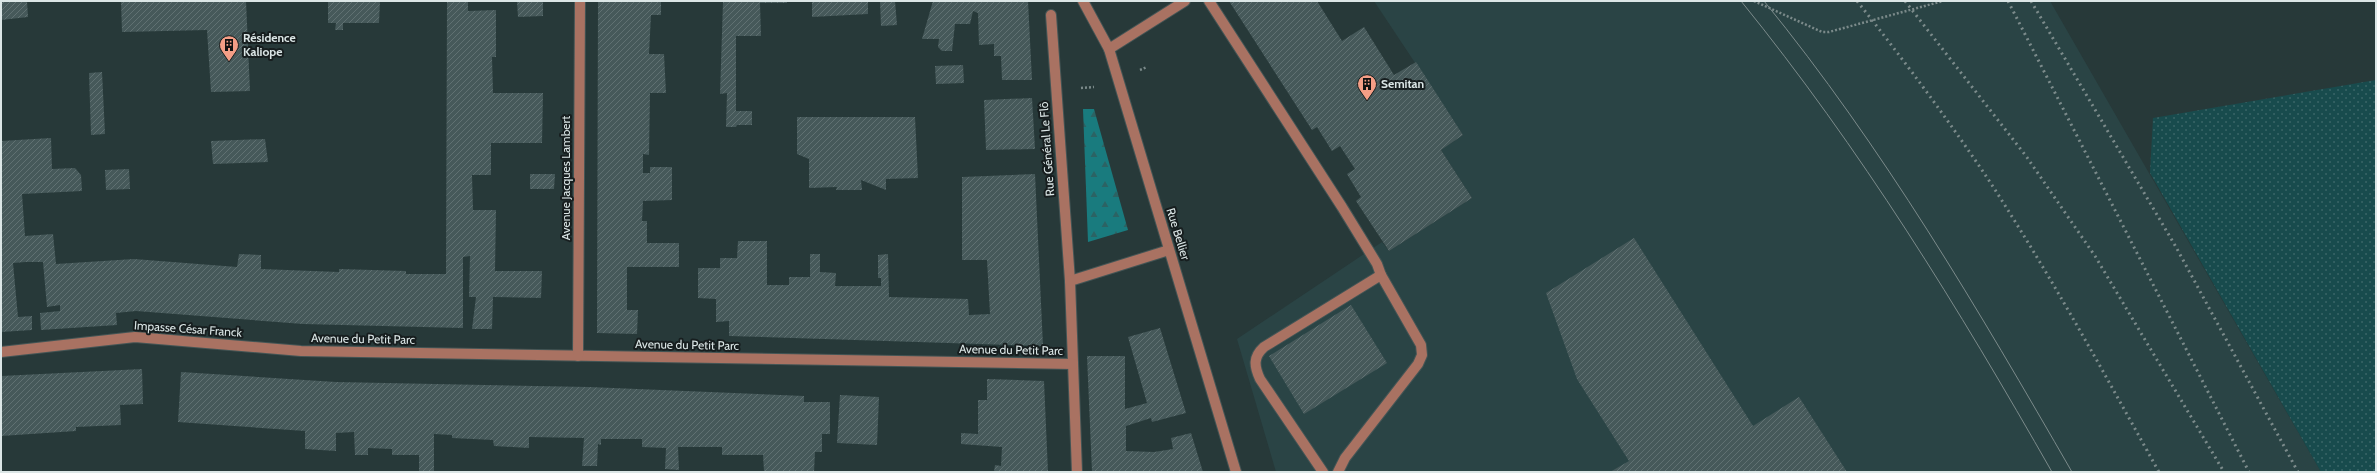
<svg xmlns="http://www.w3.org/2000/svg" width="2377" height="473" font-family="Cabin,sans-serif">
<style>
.built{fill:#2a4445}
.forest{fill:url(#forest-firs)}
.garden{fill:url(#garden-dots)}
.building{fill:url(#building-hatch)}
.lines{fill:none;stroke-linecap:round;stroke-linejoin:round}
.minor-casing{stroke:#455;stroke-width:12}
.path{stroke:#7b8a8a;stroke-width:2.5;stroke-dasharray:2 2;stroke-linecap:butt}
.minor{stroke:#a97262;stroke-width:10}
.tram{stroke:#7c8b8b;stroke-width:1}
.rail{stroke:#7c8b8b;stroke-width:3;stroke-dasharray:2 4;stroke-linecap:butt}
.path-bridge{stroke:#7b8a8a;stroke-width:2.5;stroke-dasharray:2 2;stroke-linecap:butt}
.labels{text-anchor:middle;stroke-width:4;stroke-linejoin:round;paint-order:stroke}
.poi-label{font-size:12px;font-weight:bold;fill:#dbe6e6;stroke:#171e1f;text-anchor:start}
.street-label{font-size:12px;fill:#dbe6e6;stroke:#171e1f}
</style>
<defs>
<pattern id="forest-firs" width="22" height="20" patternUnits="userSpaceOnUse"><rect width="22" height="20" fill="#197b7e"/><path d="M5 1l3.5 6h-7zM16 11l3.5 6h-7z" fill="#2b6364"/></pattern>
<pattern id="garden-dots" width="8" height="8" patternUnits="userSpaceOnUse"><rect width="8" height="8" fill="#184b4d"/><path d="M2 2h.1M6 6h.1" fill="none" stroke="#396567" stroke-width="1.8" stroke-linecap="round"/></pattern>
<pattern id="building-hatch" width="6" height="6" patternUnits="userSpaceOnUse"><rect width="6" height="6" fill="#46595a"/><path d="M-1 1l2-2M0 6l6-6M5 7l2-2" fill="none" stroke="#607172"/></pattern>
</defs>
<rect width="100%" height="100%" fill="#273939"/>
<polygon class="built" points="1374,1 2050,1 2321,472 1276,472 1237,339 1382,242 1389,251 1472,198 1441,150 1463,135"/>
<polygon class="forest" points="1083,109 1094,109 1128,230 1088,242"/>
<polygon class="garden" points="2376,80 2376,472 2321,472 2150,173 2153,118"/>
<g class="building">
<polygon points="1,1 27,1 28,17 1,20"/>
<polygon points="121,1 246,1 250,91 211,92 207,30 122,32"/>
<polygon points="328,1 380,1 379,23 343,23 343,30 335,30 336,23 328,23"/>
<polygon points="447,1 468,1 468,11 496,10 496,57 492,57 493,93 543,93 542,143 491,143 491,175 472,175 473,210 496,210 495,271 542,271 541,298 493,297 492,329 472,329 476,297 469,297 470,256 463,257 463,328 303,324 136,311 116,313 117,325 41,330 40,313 60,311 60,305 47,307 43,262 26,262 13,263 18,317 32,316 32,330 1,332 1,141 51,138 52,169 75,168 81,175 82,191 22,194 25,236 53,234 56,264 134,259 237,267 239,254 261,255 261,269 339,272 339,269 406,271 406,274 446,274"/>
<polygon points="517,1 543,1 543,16 518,17"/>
<polygon points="598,1 661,1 661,15 651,15 649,54 664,54 666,93 650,93 649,155 643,154 643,173 650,173 650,167 672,167 672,200 643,201 642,221 647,221 647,243 679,243 679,267 627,267 627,310 638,310 637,334 597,333"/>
<polygon points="787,1 787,3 760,3 761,36 736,36 736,111 752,111 752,125 737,125 736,127 726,127 727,93 720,94 723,2"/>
<polygon points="812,1 868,1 868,14 812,17"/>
<polygon points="880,1 895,1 897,25 881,26"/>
<polygon points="933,1 1028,1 1032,80 1002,80 1001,56 994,56 994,44 979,45 978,13 973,11 970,24 955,24 952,51 942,51 938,47 939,39 922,39"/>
<polygon points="1229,1 1317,1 1342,41 1364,27 1394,75 1416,62 1463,135 1441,150 1472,198 1389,251 1356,201 1361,197 1347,174 1355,169 1340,146 1332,151 1317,127 1312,130"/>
<polygon points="963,65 964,83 936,84 935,66"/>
<polygon points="102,72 105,134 91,135 89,73"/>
<polygon points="1032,98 1035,149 986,150 984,100"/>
<polygon points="797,117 915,117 918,178 886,179 886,190 861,180 862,190 836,190 837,187 809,188 809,159 797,154"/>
<polygon points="265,139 268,162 213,164 211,141"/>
<polygon points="129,169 130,189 106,190 105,170"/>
<polygon points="530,174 555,174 554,189 530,189"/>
<polygon points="1035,174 1043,346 729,336 729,321 716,322 716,299 698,298 698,268 720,268 720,258 737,258 738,241 767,241 767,285 789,285 789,277 810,277 810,254 820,254 820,272 836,273 835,286 881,286 881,278 878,278 878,255 888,254 889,297 968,299 969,315 990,314 987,260 962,260 962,177"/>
<polygon points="1634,238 1753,426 1799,397 1847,472 1610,472 1629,461 1577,379 1546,293"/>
<polygon points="1351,305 1387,363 1304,414 1269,356"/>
<polygon points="1160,328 1186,413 1152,422 1151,418 1126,426 1126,451 1154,452 1173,449 1171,438 1191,433 1203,472 1092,472 1087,356 1125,356 1125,409 1147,403 1128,337"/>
<polygon points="142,369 143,404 120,405 121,425 76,427 76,431 1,436 1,376"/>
<polygon points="181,372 336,382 589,387 804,396 804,402 830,402 830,434 822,434 822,452 815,452 814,472 811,472 764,471 763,455 722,455 722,447 678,447 679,470 665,469 666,448 642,447 642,439 601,439 601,445 598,444 597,466 582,466 584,438 529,437 529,448 494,446 493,440 452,438 452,435 434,434 434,472 419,472 419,455 392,455 392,449 368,448 368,455 355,455 354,432 336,433 336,451 305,449 305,431 178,422"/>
<polygon points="987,379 1044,381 1048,472 994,472 995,465 1001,466 1002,447 961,444 961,433 978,434 978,400 987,400"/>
<polygon points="840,395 879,397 877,445 837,443"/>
</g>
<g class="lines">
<g class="minor-casing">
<g id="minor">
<polyline points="1083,1 1109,49 1236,472"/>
<polyline points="1209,1 1342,207 1377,264 1381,275"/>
<polyline points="1051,15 1070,281 1077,472"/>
<polyline points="1109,49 1185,1"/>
<polyline points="1070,281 1169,250"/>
<polyline points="1,352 135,337 301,351 1073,364"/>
<polyline points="578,356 580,1"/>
<path d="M1323 472 1260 379C1254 366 1253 357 1264 347L1381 275 1421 345 1422 355 1418 364 1345 458 1338 472"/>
</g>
</g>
<g class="path">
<polyline points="1140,70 1147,67"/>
<polyline points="1081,88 1094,87"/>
</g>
<use href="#minor" class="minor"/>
<g class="tram">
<path d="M1741 1C1861 149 1958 307 2052 472"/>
<path d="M1764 1C1883 147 1978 309 2072 472"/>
</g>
<g class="rail">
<path d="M1857 1C1903 59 1947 118 1988 179 2050 274 2104 373 2159 472"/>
<polyline points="1905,1 2026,156 2095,256 2224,472"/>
<polyline points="2008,1 2249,472"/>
<polyline points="2031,1 2176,247 2298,472"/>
</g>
<polyline class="path-bridge" points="1754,1 1822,32 1829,32 1943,1"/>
</g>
<defs>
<g id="building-pin" transform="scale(1)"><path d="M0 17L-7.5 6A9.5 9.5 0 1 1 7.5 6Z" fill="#f49e86" stroke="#171e1f"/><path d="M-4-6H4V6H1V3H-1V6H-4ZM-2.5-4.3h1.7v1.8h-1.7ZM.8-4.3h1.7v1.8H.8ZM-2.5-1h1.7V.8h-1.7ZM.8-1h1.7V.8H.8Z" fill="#111"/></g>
</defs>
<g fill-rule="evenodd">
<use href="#building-pin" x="229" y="45"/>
<use href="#building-pin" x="1367" y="84"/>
</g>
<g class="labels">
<g class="poi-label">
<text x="243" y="42">Résidence<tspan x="243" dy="14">Kaliope</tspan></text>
<text x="1381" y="88">Semitan</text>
</g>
<g class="street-label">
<text transform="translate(1047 149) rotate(-94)" y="4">Rue Général Le Flô</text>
<text transform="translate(566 178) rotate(-90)" y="4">Avenue Jacques Lambert</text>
<text transform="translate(1178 234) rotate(73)" y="4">Rue Bellier</text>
<text transform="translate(188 329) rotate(4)" y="4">Impasse César Franck</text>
<text transform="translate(363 339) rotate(1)" y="4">Avenue du Petit Parc</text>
<text transform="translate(687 345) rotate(1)" y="4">Avenue du Petit Parc</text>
<text transform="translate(1011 350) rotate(1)" y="4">Avenue du Petit Parc</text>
</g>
</g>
<rect width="2377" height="473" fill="none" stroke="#dbe6e6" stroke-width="4"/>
</svg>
